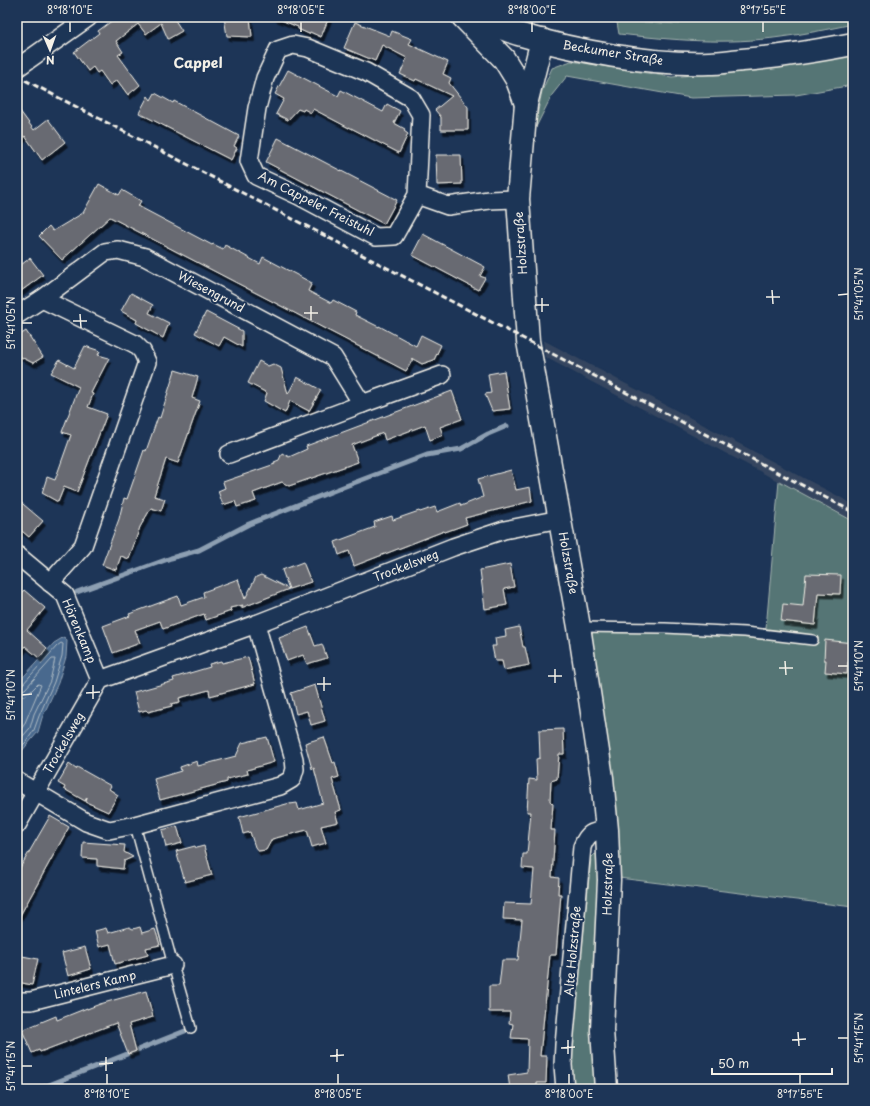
<svg xmlns="http://www.w3.org/2000/svg" width="870" height="1106" font-family="'Playpen Sans',sans-serif">
<style>
.built{fill:#34455f}
.green{fill:#557575;stroke:#a4b3ae}
.water{fill:#48698e;stroke:#8d9fb2}
.lines{fill:none;stroke-linecap:round;stroke-linejoin:round}
.shore{stroke:#afbbc4;stroke-width:1}
.stream{stroke:#8d9fb2;stroke-width:5}
.building{fill:#686a72;stroke:#f4f1e8;filter:url(#shadow)}
.service-casing{stroke:#f4f1e8;stroke-width:12}
.minor-casing{stroke:#f4f1e8;stroke-width:20}
.secondary-casing{stroke:#f4f1e8;stroke-width:25}
.service{stroke:#1d3557;stroke-width:9}
.minor{stroke:#1d3557;stroke-width:17}
.secondary{stroke:#1d3557;stroke-width:22}
.rail{stroke:#f4f1e8;stroke-width:3;stroke-dasharray:6 3;stroke-linecap:butt}
.ticks{fill:none;stroke:#f4f1e8;stroke-width:1.5}
.labels{text-anchor:middle;stroke-width:4;stroke-linejoin:round;paint-order:stroke}
.street-label{font-size:12px;fill:#f4f1e8;stroke:#1d3557}
.quarter-label{font-size:14px;font-weight:bold;fill:#f4f1e8;stroke:#1d3557}
.neatline{fill:none;stroke:#f4f1e8;stroke-width:1.5}
.ticks-label{font-size:10px;text-anchor:middle;fill:#f4f1e8}
</style>
<defs>
<filter id="shadow"><feDropShadow dx="2.5" dy="4.5" stdDeviation="0" flood-color="#0009"/></filter>
</defs>
<rect width="100%" height="100%" fill="#1d3557"/>
<filter id="ink" filterUnits="userSpaceOnUse"><feTurbulence type="fractalNoise" baseFrequency=".025" numOctaves="2"/><feDisplacementMap in="SourceGraphic" scale="8" xChannelSelector="R" yChannelSelector="G"/><feConvolveMatrix kernelMatrix="1 2 1 2 8 2 1 2 1" color-interpolation-filters="sRGB"/></filter>
<g filter="url(#ink)">
<polygon class="built" points="543,340 853,504 853,521 545,357"/>
<g class="green">
<path d="M616 17 627 21 680 24V17H853V24C829 29 805 34 781 37 727 45 672 40 619 34Z"/>
<polygon points="853,53 853,85 796,95 691,98 567,76 552,95 534,131 542,91 552,68 571,61 672,77 796,65"/>
<path d="M779 481 853 521V907L619 878 589 632C647 632 707 632 765 640Z"/>
<polygon points="595,854 600,857 592,1028 594,1089 572,1089 570,1066 591,858"/>
</g>
<polygon class="water" points="64,637 67,641 66,657 58,683 42,718 38,732 21,752 17,753 17,684 54,643"/>
<g class="lines">
<g class="shore">
<polyline points="17,687 22,685 57,646 61,643 63,644 62,656 54,682 39,716 34,730 26,742 20,748 17,749"/>
<polyline points="17,692 25,689 52,659 55,659 50,681 34,714 30,728 17,743"/>
<polyline points="17,698 27,695 38,684 41,685 24,725 17,735"/>
</g>
<g class="stream">
<polyline points="77,592 171,558 199,550 249,524 343,487 427,455 461,449 488,434 507,426"/>
<polyline points="39,1089 185,1031"/>
</g>
</g>
<g class="building">
<polygon points="117,17 173,17 182,31 168,39 161,23 146,34 138,24 116,41 123,52 118,55 140,85 128,95 117,80 110,85 100,71 97,73 93,67 88,71 74,52 99,33 98,31"/>
<polygon points="224,17 250,17 252,37 227,36"/>
<polygon points="274,17 329,17 321,37 310,32 309,34 298,29 298,27"/>
<polygon points="355,22 390,36 392,31 412,39 409,44 448,62 443,74 451,78 449,83 468,107 468,130 441,130 441,117 435,110 452,96 416,79 415,81 400,74 407,58 382,45 375,61 344,48"/>
<polygon points="288,70 338,96 341,90 383,112 387,104 400,111 394,123 405,129 404,131 408,134 399,153 349,127 349,128 313,109 311,113 304,109 303,111 298,109 288,120 276,114 284,99 275,94"/>
<polygon points="155,93 173,103 174,101 239,136 234,146 237,148 231,160 139,113 148,96 151,100"/>
<polygon points="17,107 34,130 48,119 65,142 42,160 25,136 17,142"/>
<polygon points="278,138 397,200 384,224 266,162"/>
<polygon points="436,155 461,155 462,184 437,185"/>
<polygon points="99,184 119,195 122,190 141,201 138,206 212,245 213,244 223,249 225,245 260,264 263,257 312,283 308,291 331,303 333,300 356,312 355,315 379,327 379,326 416,346 421,335 441,345 434,360 422,364 413,359 406,371 110,217 62,260 39,236 49,226 53,231 83,213"/>
<polygon points="423,234 485,267 480,276 485,278 478,290 412,255"/>
<polygon points="30,258 43,275 17,294 17,268"/>
<polygon points="131,293 153,305 149,313 169,323 163,338 136,323 137,320 121,311"/>
<polygon points="206,312 242,331 242,347 224,337 219,346 195,333"/>
<polygon points="26,331 43,357 33,363 17,355 17,337"/>
<polygon points="85,346 100,351 98,355 109,358 91,393 93,394 88,407 107,414 77,492 64,487 58,502 42,493 47,477 55,480 71,435 62,432 79,387 51,373 59,360 74,368"/>
<polygon points="259,361 268,366 273,364 281,368 288,394 297,377 321,390 309,411 290,401 285,413 264,401 267,393 248,383"/>
<polygon points="175,370 198,377 192,398 200,401 178,463 166,459 154,496 165,499 161,511 151,508 140,527 129,559 121,556 116,570 102,565 119,519 124,498 127,499 144,450 146,451 158,417 160,418"/>
<polygon points="504,371 510,409 492,411 485,394 491,393 488,374"/>
<polygon points="452,391 462,419 440,427 443,435 430,440 425,425 385,440 383,433 352,445 358,462 289,486 282,482 253,493 256,501 237,507 235,501 223,505 218,491 225,488 223,482 275,464 274,462 279,460 282,453 289,457 307,449 306,446"/>
<polygon points="511,470 516,490 530,487 532,501 465,518 467,524 445,532 444,531 354,566 349,551 339,555 335,542 375,527 374,522 392,516 393,520 419,511 420,512 435,507 437,512 460,503 461,506 483,497 478,479"/>
<polygon points="17,499 43,521 29,537 17,527"/>
<polygon points="303,562 311,582 289,589 282,570"/>
<polygon points="510,564 514,587 504,589 507,605 485,609 480,570"/>
<polygon points="806,574 841,575 840,594 818,593 815,625 781,621 783,604 803,606"/>
<polygon points="261,575 289,589 241,608 243,605 230,608 231,611 206,620 204,614 163,629 160,621 135,630 140,643 113,653 103,626 130,616 129,614 178,596 181,605 204,597 203,592 238,579 245,599 256,577"/>
<polygon points="24,590 45,608 27,630 47,648 39,658 25,646 17,656 17,598"/>
<polygon points="308,627 315,646 322,644 327,658 307,664 303,655 287,661 279,638"/>
<polygon points="519,627 523,647 525,647 529,665 504,670 502,661 495,661 492,646 496,646 495,638 506,636 505,630"/>
<polygon points="825,640 853,643 853,662 848,662 847,674 825,672 826,660 824,660"/>
<polygon points="248,657 255,684 210,696 209,690 179,698 180,702 171,704 172,706 148,712 146,710 139,712 134,692 174,681 173,678 210,667 209,664 221,661 222,663"/>
<polygon points="315,685 325,721 311,725 307,711 296,714 291,693"/>
<polygon points="563,729 564,754 559,754 557,779 551,781 550,801 553,804 551,830 555,830 552,877 559,878 558,894 561,894 556,955 550,955 540,1056 547,1056 546,1083 537,1083 537,1088 527,1086 510,1089 508,1075 527,1072 528,1039 511,1038 513,1024 509,1023 510,1012 489,1012 489,986 499,986 502,960 518,960 522,920 503,919 504,903 531,904 534,869 522,868 523,854 527,854 531,812 527,812 529,779 537,780 536,759 540,758 539,730"/>
<polygon points="267,737 274,762 247,770 248,774 227,779 227,782 160,800 154,779 181,771 180,767 197,761 198,766 236,756 242,743"/>
<polygon points="324,737 333,763 335,762 339,777 332,779 341,810 335,812 338,822 321,826 326,843 312,847 307,830 272,839 266,850 258,851 255,847 250,832 243,834 239,817 290,803 290,804 297,803 299,810 323,803 314,768 312,769 305,743"/>
<polygon points="69,764 76,769 77,767 111,786 109,789 118,795 108,812 86,802 87,797 85,801 64,789 65,787 58,783"/>
<polygon points="50,816 69,827 17,921 17,873"/>
<polygon points="177,826 182,843 166,847 162,830"/>
<polygon points="83,842 125,845 124,852 133,857 124,861 123,869 97,866 97,859 82,858"/>
<polygon points="195,846 196,848 204,846 212,875 185,882 176,851"/>
<polygon points="129,927 133,929 140,927 142,933 155,929 160,945 146,948 148,955 115,964 110,944 99,947 95,931 106,928 108,933"/>
<polygon points="85,947 91,969 68,976 62,953"/>
<polygon points="17,955 38,959 32,985 17,982"/>
<polygon points="146,991 153,1017 129,1024 136,1051 128,1054 116,1023 40,1052 39,1050 32,1053 22,1030 56,1016 57,1020 87,1008 87,1009 100,1004"/>
</g>
<g class="lines">
<g class="service-casing">
<g id="service">
<polyline points="579,627 665,628 745,632 813,640"/>
<polyline points="135,825 173,965 191,1028"/>
</g>
</g>
<g class="minor-casing">
<g id="minor">
<polyline points="17,68 89,17"/>
<polyline points="417,195 421,115 411,98 366,72 308,48 293,45 278,50 265,78 257,108 249,161 256,176 299,196 376,237 394,236 417,195 448,206 489,200 518,199"/>
<polyline points="42,299 135,344 142,351 147,362 83,546 50,583"/>
<polyline points="17,315 42,299 105,252 118,250 145,257 333,357 362,404 229,454"/>
<polyline points="362,404 442,375"/>
<polyline points="17,555 65,595 100,680"/>
<polyline points="17,781 86,822 109,830 135,825 280,786 292,779 295,769 294,759 256,624"/>
<polyline points="17,825 100,680 256,624 453,547 504,530 560,519"/>
<polyline points="17,1001 31,1001 173,965"/>
<path d="M565 1089 563 1065 564 1045 582 847C588 832 592 832 607 830"/>
</g>
</g>
<g class="secondary-casing">
<g id="secondary">
<polyline points="463,17 504,59 517,80 526,104"/>
<path d="M473 17C488 23 503 29 518 34 576 51 649 65 709 63 720 63 731 61 742 60 780 57 816 51 853 44"/>
<polyline points="542,40 526,104 518,199 528,341 579,627 602,778 607,830 609,880 602,1030 606,1089"/>
</g>
</g>
<use href="#service" class="service"/>
<use href="#minor" class="minor"/>
<use href="#secondary" class="secondary"/>
<polyline class="rail" points="17,76 528,341 853,512"/>
</g>
</g>
<path class="ticks" d="M70 22V32M301 22V32M532 22V32M763 22V32M772 290 773 304M838 295 848 294M766 297H780M542 298V312M535 305H549M311 306V320M304 313H318M80 314 81 328M73 321H87M22 323H32M785 661 786 675M838 666H848M779 668H793M555 669V683M548 676H562M324 677V691M317 684H331M93 685V699M86 693 100 692M22 695 32 694M798 1032 799 1046M838 1038H848M568 1040V1054M792 1040 806 1039M561 1048 575 1047M337 1049V1062M330 1056 344 1055M106 1057V1071M99 1064 113 1063M22 1066H32M107 1074V1084M338 1074V1084M569 1074V1084M800 1074V1084"/>
<g class="labels">
<g class="street-label">
<text transform="translate(613 53) rotate(9)" y="4">Beckumer Straße</text>
<text transform="translate(316 204) rotate(27)" y="4">Am Cappeler Freistuhl</text>
<text transform="translate(521 243) rotate(-94)" y="4">Holzstraße</text>
<text transform="translate(211 292) rotate(28)" y="4">Wiesengrund</text>
<text transform="translate(568 563) rotate(80)" y="4">Holzstraße</text>
<text transform="translate(406 566) rotate(-21)" y="4">Trockelsweg</text>
<text transform="translate(79 631) rotate(67)" y="4">Hörenkamp</text>
<text transform="translate(64 743) rotate(-60)" y="4">Trockelsweg</text>
<text transform="translate(608 884) rotate(-89)" y="4">Holzstraße</text>
<text transform="translate(573 951) rotate(-85)" y="4">Alte Holzstraße</text>
<text transform="translate(95 985) rotate(-14)" y="4">Lintelers Kamp</text>
</g>
<g class="quarter-label">
<text x="198" y="68">Cappel</text>
</g>
</g>
<rect width="870" height="1106" fill="none" stroke="#1d3557" stroke-width="44"/>
<g transform="translate(50 50) rotate(178)" stroke="#1d3557" stroke-width="3" paint-order="stroke">
<path d="M0-3L7 15L0 10L-7 15Z" fill="#f4f1e8"/>
<text y="-6" font-size="11" font-weight="bold" text-anchor="middle" fill="#f4f1e8">N</text>
</g>
<path d="M712 1068v6h120v-6" fill="none" stroke="#f4f1e8" stroke-width="2"/>
<text x="718" y="1068" font-size="12" fill="#f4f1e8" stroke="#1d3557" stroke-width="3" paint-order="stroke">50 m</text>
<rect x="22" y="22" width="826" height="1062" class="neatline"/>
<g class="ticks-label">
<text x="70" y="14">8°18'10"E</text>
<text x="301" y="14">8°18'05"E</text>
<text x="532" y="14">8°18'00"E</text>
<text x="763" y="14">8°17'55"E</text>
<text transform="translate(859 294) rotate(-90)" y="4">51°41'05"N</text>
<text transform="translate(11 323) rotate(-90)" y="4">51°41'05"N</text>
<text transform="translate(859 666) rotate(-90)" y="4">51°41'10"N</text>
<text transform="translate(11 695) rotate(-90)" y="4">51°41'10"N</text>
<text transform="translate(859 1038) rotate(-90)" y="4">51°41'15"N</text>
<text transform="translate(11 1066) rotate(-90)" y="4">51°41'15"N</text>
<text x="107" y="1098">8°18'10"E</text>
<text x="338" y="1098">8°18'05"E</text>
<text x="569" y="1098">8°18'00"E</text>
<text x="800" y="1098">8°17'55"E</text>
</g>
</svg>
